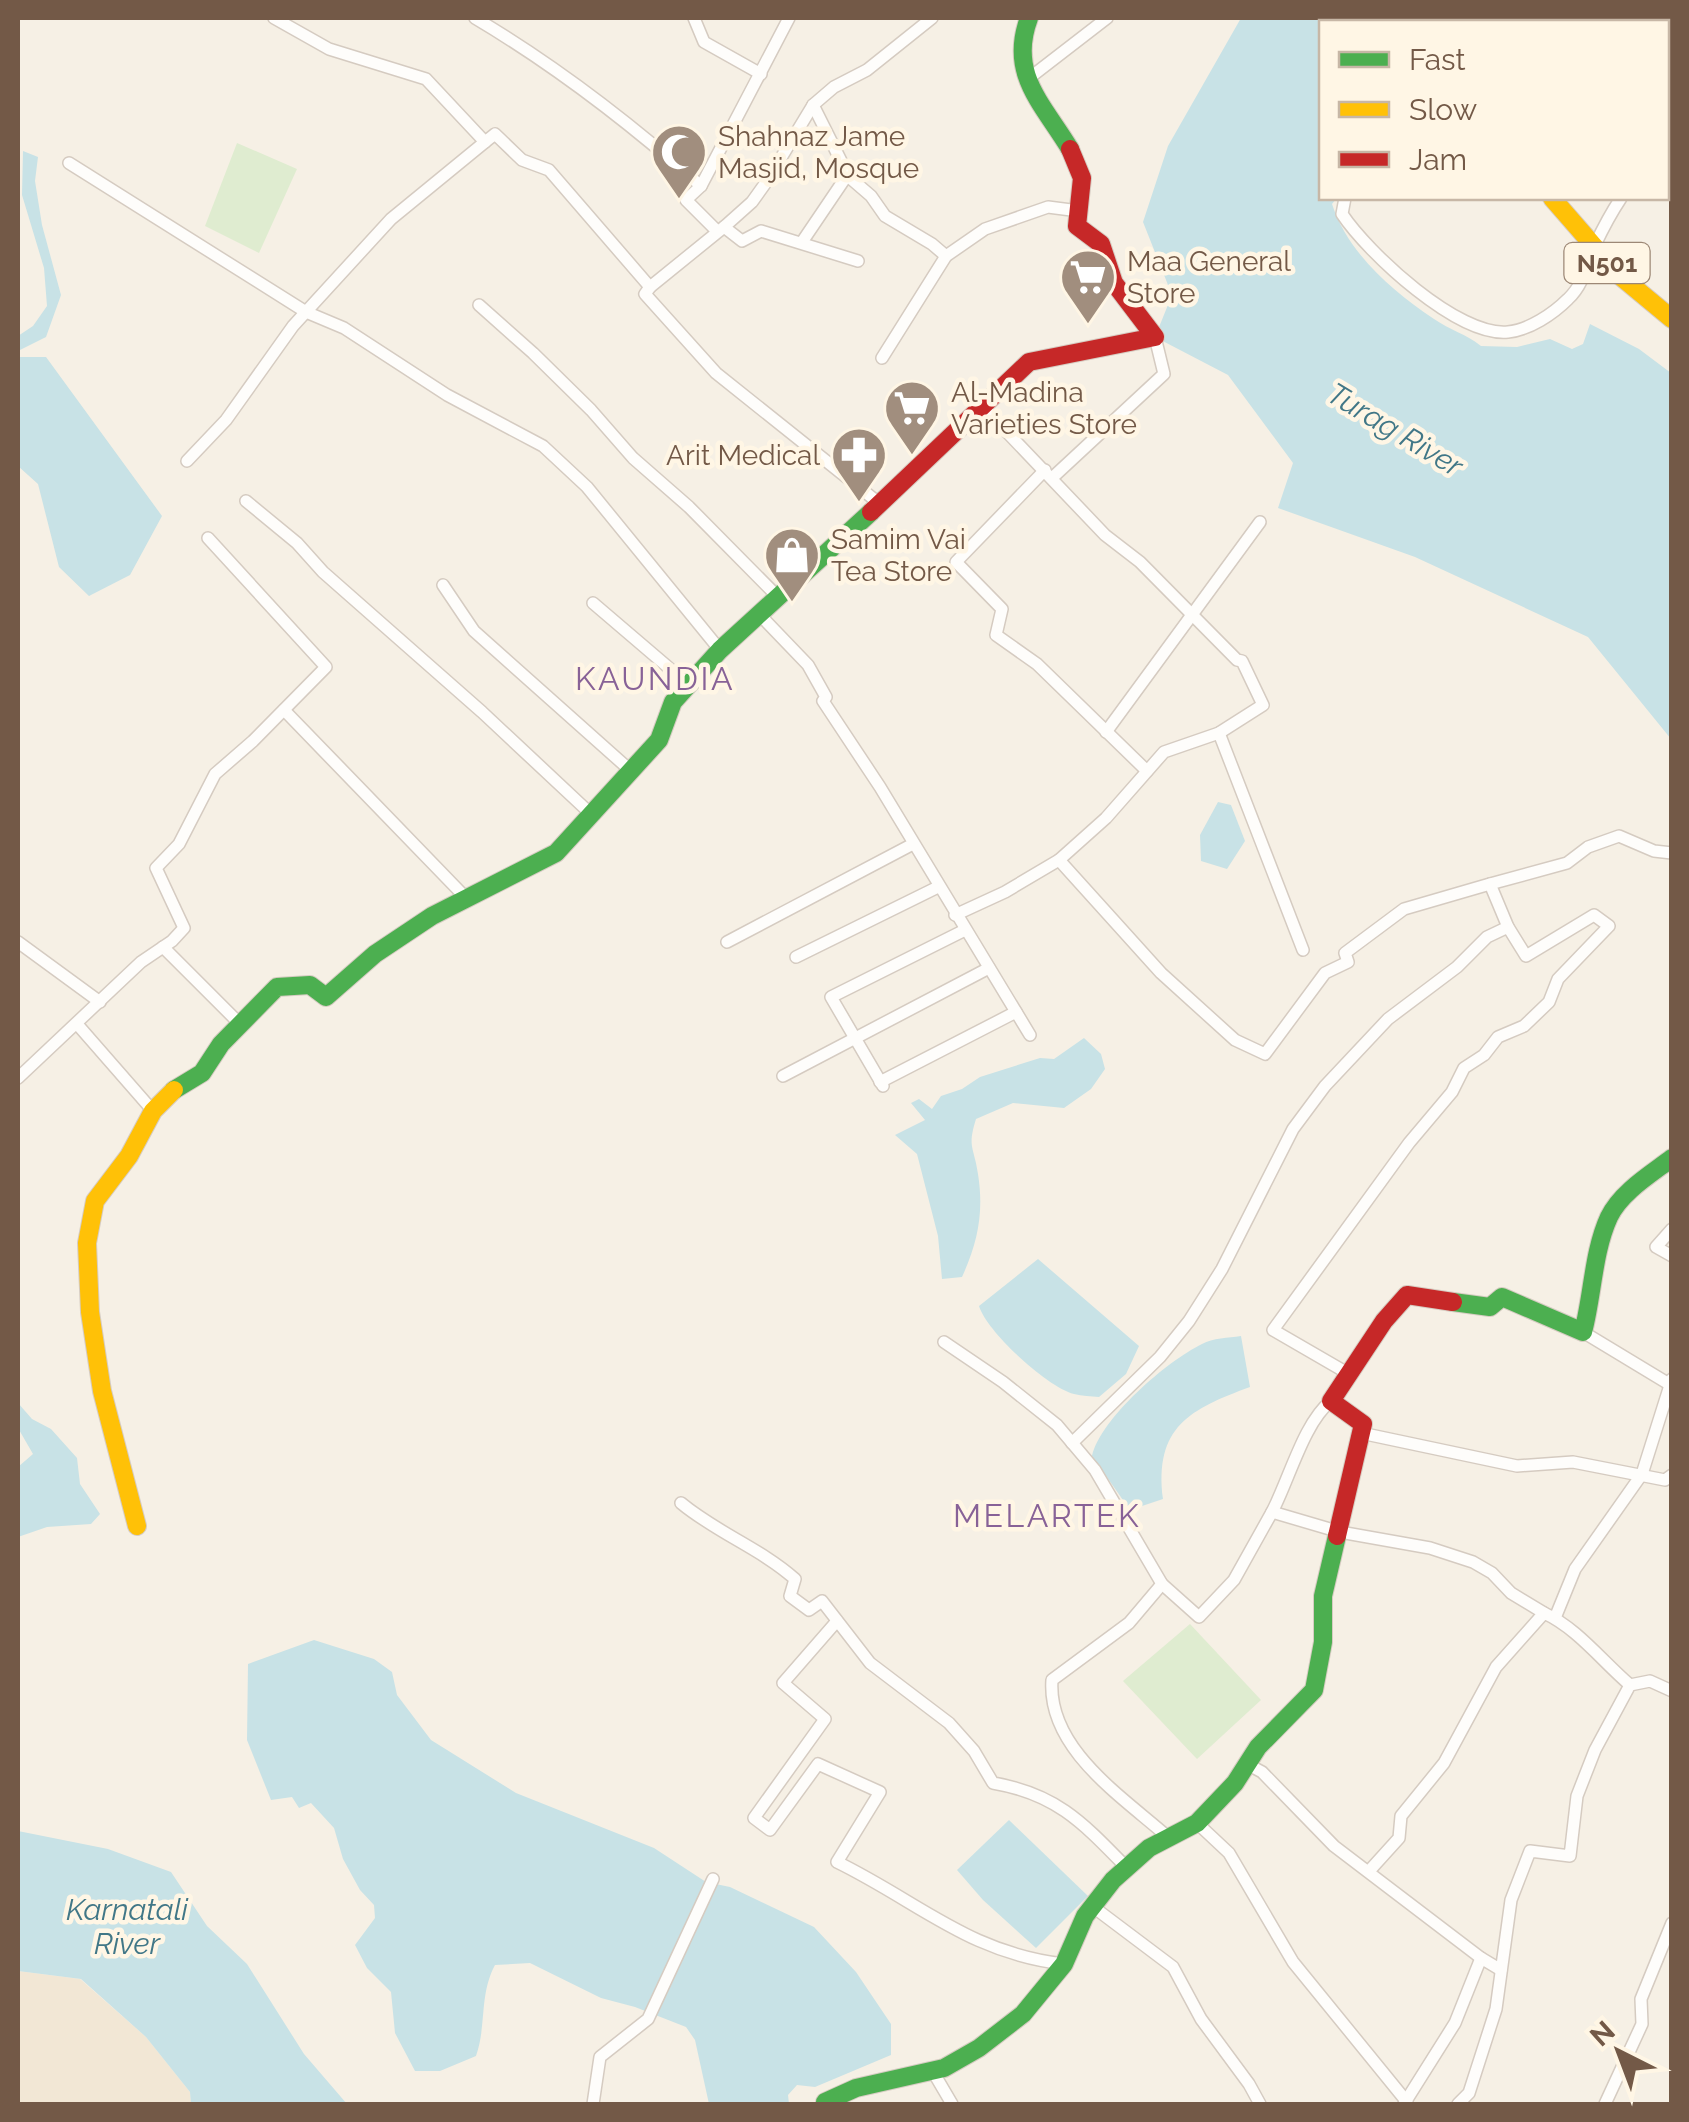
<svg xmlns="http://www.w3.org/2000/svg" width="1689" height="2122" font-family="Raleway,sans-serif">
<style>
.residential{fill:#f2e7d5}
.green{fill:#dfecd0}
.water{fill:#c8e2e6}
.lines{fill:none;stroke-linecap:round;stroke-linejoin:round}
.street-casing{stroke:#d5cbc1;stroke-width:14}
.fast-casing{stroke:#d6ccc2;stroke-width:20}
.slow-casing{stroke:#d6ccc2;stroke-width:20}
.jam-casing{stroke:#d6ccc2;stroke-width:20}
.street{stroke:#fefdfb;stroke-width:11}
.fast{stroke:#4caf50;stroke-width:18}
.slow{stroke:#ffc107;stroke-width:18}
.jam{stroke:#c62828;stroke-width:18}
.labels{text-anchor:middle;stroke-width:9;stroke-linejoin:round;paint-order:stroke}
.shield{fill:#fff6e5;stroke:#9d8876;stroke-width:2.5}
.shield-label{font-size:25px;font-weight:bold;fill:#735947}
.poi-label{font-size:28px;fill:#735947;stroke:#fff6e5;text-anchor:start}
.water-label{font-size:30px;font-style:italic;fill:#417787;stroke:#fff6e5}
.quarter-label{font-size:32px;letter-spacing:2.5px;fill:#886297;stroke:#fff6e5}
</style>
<rect width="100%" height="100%" fill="#f6f0e5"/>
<polygon class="residential" points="18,1971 80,1979 146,2037 190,2092 191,2104 18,2104"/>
<g class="green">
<polygon points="237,143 297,169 259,253 205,226"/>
<polygon points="1190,1624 1261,1700 1197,1759 1123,1681"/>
</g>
<g class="water">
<path d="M1241 18H1473L1470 22H1322V198H1337L1332 204C1348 253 1392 291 1434 319 1450 330 1466 334 1481 346L1517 347 1550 339 1572 349 1583 344 1590 324 1639 349 1671 373V739L1588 637 1415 557 1278 508 1293 463 1228 375 1155 337 1172 295 1143 222 1168 146Z"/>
<polygon points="23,151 38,157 35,181 42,225 61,295 46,337 18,351 18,336 33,326 47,306 44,268 22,195"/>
<polygon points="18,357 46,357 162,516 130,575 89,596 59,567 38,484 18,466"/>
<polygon points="1218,802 1231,805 1245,841 1227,869 1201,861 1200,835"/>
<path d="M1084 1038 1101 1054 1105 1069 1091 1089 1064 1108 1013 1103 976 1119C967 1148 974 1146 978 1174 984 1212 978 1242 962 1277L942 1279 938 1236 917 1154 895 1135 925 1120 911 1103 919 1099 932 1109 941 1096 962 1089 980 1077 1040 1058 1054 1059Z"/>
<path d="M1038 1259 1139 1346 1126 1374 1099 1397C1091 1396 1082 1396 1074 1394 1047 1387 987 1332 979 1306Z"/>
<path d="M1241 1336 1250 1387C1190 1409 1154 1427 1163 1499L1130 1510 1092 1456C1101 1418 1167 1361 1202 1344 1213 1338 1228 1338 1241 1336Z"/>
<polygon points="18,1403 32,1419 51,1429 77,1458 80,1484 100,1514 91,1524 47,1527 18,1537 18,1467 33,1454 18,1428"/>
<path d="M314 1640 374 1659 392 1672 397 1695 431 1740 516 1793 654 1848 706 1882 730 1887 814 1927 856 1972 891 2024V2055L815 2087 797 2085 788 2095 789 2104H709L695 2040 686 2027 635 2007 601 1998 530 1963 495 1965C479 1995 487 2024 476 2056L440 2071H415L395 2033 391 1992 367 1968 355 1945 375 1918 374 1905 360 1890 343 1859 334 1828 311 1803 299 1808 292 1797 271 1800 247 1740 248 1664Z"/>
<polygon points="1009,1820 1088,1896 1036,1948 983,1900 957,1870"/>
<polygon points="18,1831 108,1849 171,1872 207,1926 247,1964 304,2054 347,2104 191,2104 190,2092 146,2037 81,1979 18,1971"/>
</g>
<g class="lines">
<g class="street-casing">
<g id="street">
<polyline points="274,18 329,49 426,79 485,142 495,134 522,160 549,170 650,287 724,227 742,241 761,231 858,261"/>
<path d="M475 18C556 66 630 123 701 186L686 200 716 230"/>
<polyline points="694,18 704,42 761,74"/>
<polyline points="1028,79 1107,18"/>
<polyline points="813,105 849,177 871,196 885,216 932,244 946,256"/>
<polyline points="1666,108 1672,102"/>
<polyline points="69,163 306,312 344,328 447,395 543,446 587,487 720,650"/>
<polyline points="701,186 789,18"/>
<path d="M1345 198 1342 214C1368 253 1458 337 1508 332 1529 330 1553 314 1568 299 1584 284 1587 264 1595 245 1603 228 1611 213 1621 198"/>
<polyline points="724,227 752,202 767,181 813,105 834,87 867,70 932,18"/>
<polyline points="802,242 848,174"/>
<polyline points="650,287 645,294 716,373 880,504"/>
<polyline points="479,305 533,353 591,410 633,458 689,507 779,598"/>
<polyline points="882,358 946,256 985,229 1048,207 1079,211"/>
<polyline points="187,461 226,420 293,326 391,219 485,142"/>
<polyline points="1045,470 956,562 1002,609 996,635 1037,664 1147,771"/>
<polyline points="1052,478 1164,374 1155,337"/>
<polyline points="246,501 297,543 323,572 482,712 592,815"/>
<polyline points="443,585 474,631 631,771"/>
<polyline points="593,603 689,685"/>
<polyline points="760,615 808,665 826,697 823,701 880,787 1030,1035"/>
<polyline points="284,710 467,899"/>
<polyline points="1106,732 1260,522"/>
<polyline points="1219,733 1303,950"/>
<polyline points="1059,860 1161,973 1235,1040 1265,1054 1325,973 1348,962 1345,953 1404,909 1490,884 1508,927 1526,956 1594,915 1609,926 1558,979 1549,1002 1524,1026 1498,1037 1484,1055 1464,1068 1452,1092 1409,1143 1273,1330 1349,1374"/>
<polyline points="1490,884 1567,863 1588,847 1619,836 1654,851 1672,853"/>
<polyline points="955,915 1005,892 1059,860 1106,818 1164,752 1219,733 1263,705 1242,661 1237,660 1140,562 1105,535 983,407"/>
<polyline points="18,942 100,1002"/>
<polyline points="727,942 913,844"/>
<polyline points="163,947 240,1024"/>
<polyline points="796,957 938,887"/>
<polyline points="77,1024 153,1111"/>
<polyline points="783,1076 989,968"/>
<polyline points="18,1078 141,962 172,941 184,928 156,868 179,844 215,774 253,741 326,667 208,538"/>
<polyline points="880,1082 1016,1012"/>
<polyline points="883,1086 831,997 965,930"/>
<polyline points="1672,1229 1656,1247 1672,1256"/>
<polyline points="1583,1332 1669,1384"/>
<polyline points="944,1342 1003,1382 1057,1425 1095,1470 1162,1584 1199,1617 1234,1580 1272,1512"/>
<path d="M1331 1401C1304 1422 1289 1480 1272 1512L1340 1532 1430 1548 1473 1562 1492 1573 1511 1593 1544 1613"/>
<polyline points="1361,1433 1517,1466 1573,1462 1665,1480 1672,1475"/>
<polyline points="1072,1443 1160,1357 1189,1321 1222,1269 1293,1129 1325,1086 1388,1019 1457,967 1487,937 1508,927"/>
<path d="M681 1503C717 1533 760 1548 795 1579L790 1596 809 1610 822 1601 870 1663 949 1723 974 1751 993 1783C1057 1794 1083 1823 1127 1868"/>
<path d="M1162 1584 1129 1623 1052 1680C1047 1749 1123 1797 1169 1838"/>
<polyline points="1555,1618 1575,1569 1642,1474 1672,1379"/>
<path d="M837 1621 783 1683 825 1719 754 1818 770 1830 818 1764 880 1792 837 1862C919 1902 969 1953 1064 1964"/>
<polyline points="1247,1764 1262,1772 1334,1846 1481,1958"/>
<polyline points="1197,1823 1229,1853 1293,1962 1407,2102"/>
<path d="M1370 1870 1399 1838 1401 1816 1444 1763 1496 1667 1544 1613C1577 1628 1602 1661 1630 1685"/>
<polyline points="1092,1906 1173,1967 1201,2019 1249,2084 1260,2104"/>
<polyline points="932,2070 952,2104"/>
<polyline points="593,2104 600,2057 648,2019 713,1879"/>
<polyline points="1404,2104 1455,2023 1481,1958 1501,1970"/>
<polyline points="1458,2104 1469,2093 1496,2009 1511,1900 1530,1851 1570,1856 1577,1796 1595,1750 1630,1685 1650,1681 1672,1691"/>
<polyline points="1605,2104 1642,2024 1641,1999 1672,1923"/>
</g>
</g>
<g class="fast-casing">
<g id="fast">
<path d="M1029 18C1008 74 1043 104 1070 149"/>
<polyline points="1559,22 1563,18"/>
<polyline points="174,1090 202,1073 221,1044 277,987 310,985 326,997 375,954 432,916 556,853 659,740 673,702 720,650 871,512"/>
<path d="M1453 1302 1490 1307 1502 1297 1583 1332C1593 1294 1593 1252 1609 1217 1621 1192 1651 1174 1672 1158"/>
<polyline points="827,2104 825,2102 856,2088 944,2068 979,2048 1023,2014 1064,1964 1085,1916 1113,1880 1149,1848 1197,1823 1235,1783 1258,1747 1314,1690 1323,1642 1323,1596 1337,1536"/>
</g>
</g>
<g class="slow-casing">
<g id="slow">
<polyline points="1552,198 1619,275 1672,319"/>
<polyline points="137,1526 102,1391 90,1312 87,1243 95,1201 129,1156 153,1111 174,1090"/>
</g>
</g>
<g class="jam-casing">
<g id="jam">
<polyline points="871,512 1029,362 1155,337 1114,283 1101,244 1077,226 1082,178 1070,149"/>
<polyline points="1337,1536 1363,1424 1331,1401 1384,1321 1407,1295 1453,1302"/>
</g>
</g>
<use href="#street" class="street"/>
<use href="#fast" class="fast"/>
<use href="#slow" class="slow"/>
<use href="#jam" class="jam"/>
</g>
<defs>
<g id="mosque-pin" transform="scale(2.875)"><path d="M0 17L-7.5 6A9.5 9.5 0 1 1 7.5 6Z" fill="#a18e7e" stroke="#fff6e5"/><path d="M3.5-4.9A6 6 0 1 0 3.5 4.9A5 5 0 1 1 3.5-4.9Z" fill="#fff"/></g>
<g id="supermarket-pin" transform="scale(2.875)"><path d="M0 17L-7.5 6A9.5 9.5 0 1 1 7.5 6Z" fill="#a18e7e" stroke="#fff6e5"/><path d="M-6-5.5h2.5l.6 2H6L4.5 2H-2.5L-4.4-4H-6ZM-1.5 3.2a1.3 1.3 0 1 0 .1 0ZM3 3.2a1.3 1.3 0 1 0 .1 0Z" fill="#fff"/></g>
<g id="pharmacy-pin" transform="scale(2.875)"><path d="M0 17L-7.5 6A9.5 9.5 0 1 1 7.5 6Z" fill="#a18e7e" stroke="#fff6e5"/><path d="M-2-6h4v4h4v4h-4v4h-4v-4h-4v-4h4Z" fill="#fff"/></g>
<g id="shop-pin" transform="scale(2.875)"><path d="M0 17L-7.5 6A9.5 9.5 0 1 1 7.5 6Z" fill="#a18e7e" stroke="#fff6e5"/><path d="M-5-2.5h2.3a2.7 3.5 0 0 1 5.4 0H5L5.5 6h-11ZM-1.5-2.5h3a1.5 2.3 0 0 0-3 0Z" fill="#fff"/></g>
</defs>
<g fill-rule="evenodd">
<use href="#mosque-pin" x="679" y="152"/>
<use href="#supermarket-pin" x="1088" y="277"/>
<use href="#supermarket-pin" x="912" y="408"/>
<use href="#pharmacy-pin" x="859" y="455"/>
<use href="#shop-pin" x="792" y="555"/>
</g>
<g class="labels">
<rect class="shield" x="1564.5" y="243" width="85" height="40" rx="8"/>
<g class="shield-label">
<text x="1607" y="272">N501</text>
</g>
<g class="poi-label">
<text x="718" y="146">Shahnaz Jame<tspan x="718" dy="32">Masjid, Mosque</tspan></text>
<text x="1127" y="271">Maa General<tspan x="1127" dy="32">Store</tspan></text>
<text x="951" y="402">Al-Madina<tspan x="951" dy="32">Varieties Store</tspan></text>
<text x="820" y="465" text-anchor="end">Arit Medical</text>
<text x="831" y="549">Samim Vai<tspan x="831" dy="32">Tea Store</tspan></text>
</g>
<g class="water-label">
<text transform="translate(1395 430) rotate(31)" y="10">Turag River</text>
<text x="127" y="1920">Karnatali<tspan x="127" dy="34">River</tspan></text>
</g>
<g class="quarter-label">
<text x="655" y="690">KAUNDIA</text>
<text x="1047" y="1527">MELARTEK</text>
</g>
</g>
<rect width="1689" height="2122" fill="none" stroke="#735947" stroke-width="40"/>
<rect x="1319" y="20" width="350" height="180" fill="#fff6e5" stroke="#c7b7a6" stroke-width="2.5"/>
<rect x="1339" y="52" width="50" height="15" fill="#4caf50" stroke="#c7b7a6" stroke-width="2.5"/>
<text x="1409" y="70" font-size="30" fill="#735947">Fast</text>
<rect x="1339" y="102" width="50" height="15" fill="#ffc107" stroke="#c7b7a6" stroke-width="2.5"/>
<text x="1409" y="120" font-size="30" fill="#735947">Slow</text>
<rect x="1339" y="152" width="50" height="15" fill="#c62828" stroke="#c7b7a6" stroke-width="2.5"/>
<text x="1409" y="170" font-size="30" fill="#735947">Jam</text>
<g transform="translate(1619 2052) rotate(318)" stroke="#fff6e5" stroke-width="8" paint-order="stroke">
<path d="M0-8L18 38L0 25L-18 38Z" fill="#735947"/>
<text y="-15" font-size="28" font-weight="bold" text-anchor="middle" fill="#735947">N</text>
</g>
</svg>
